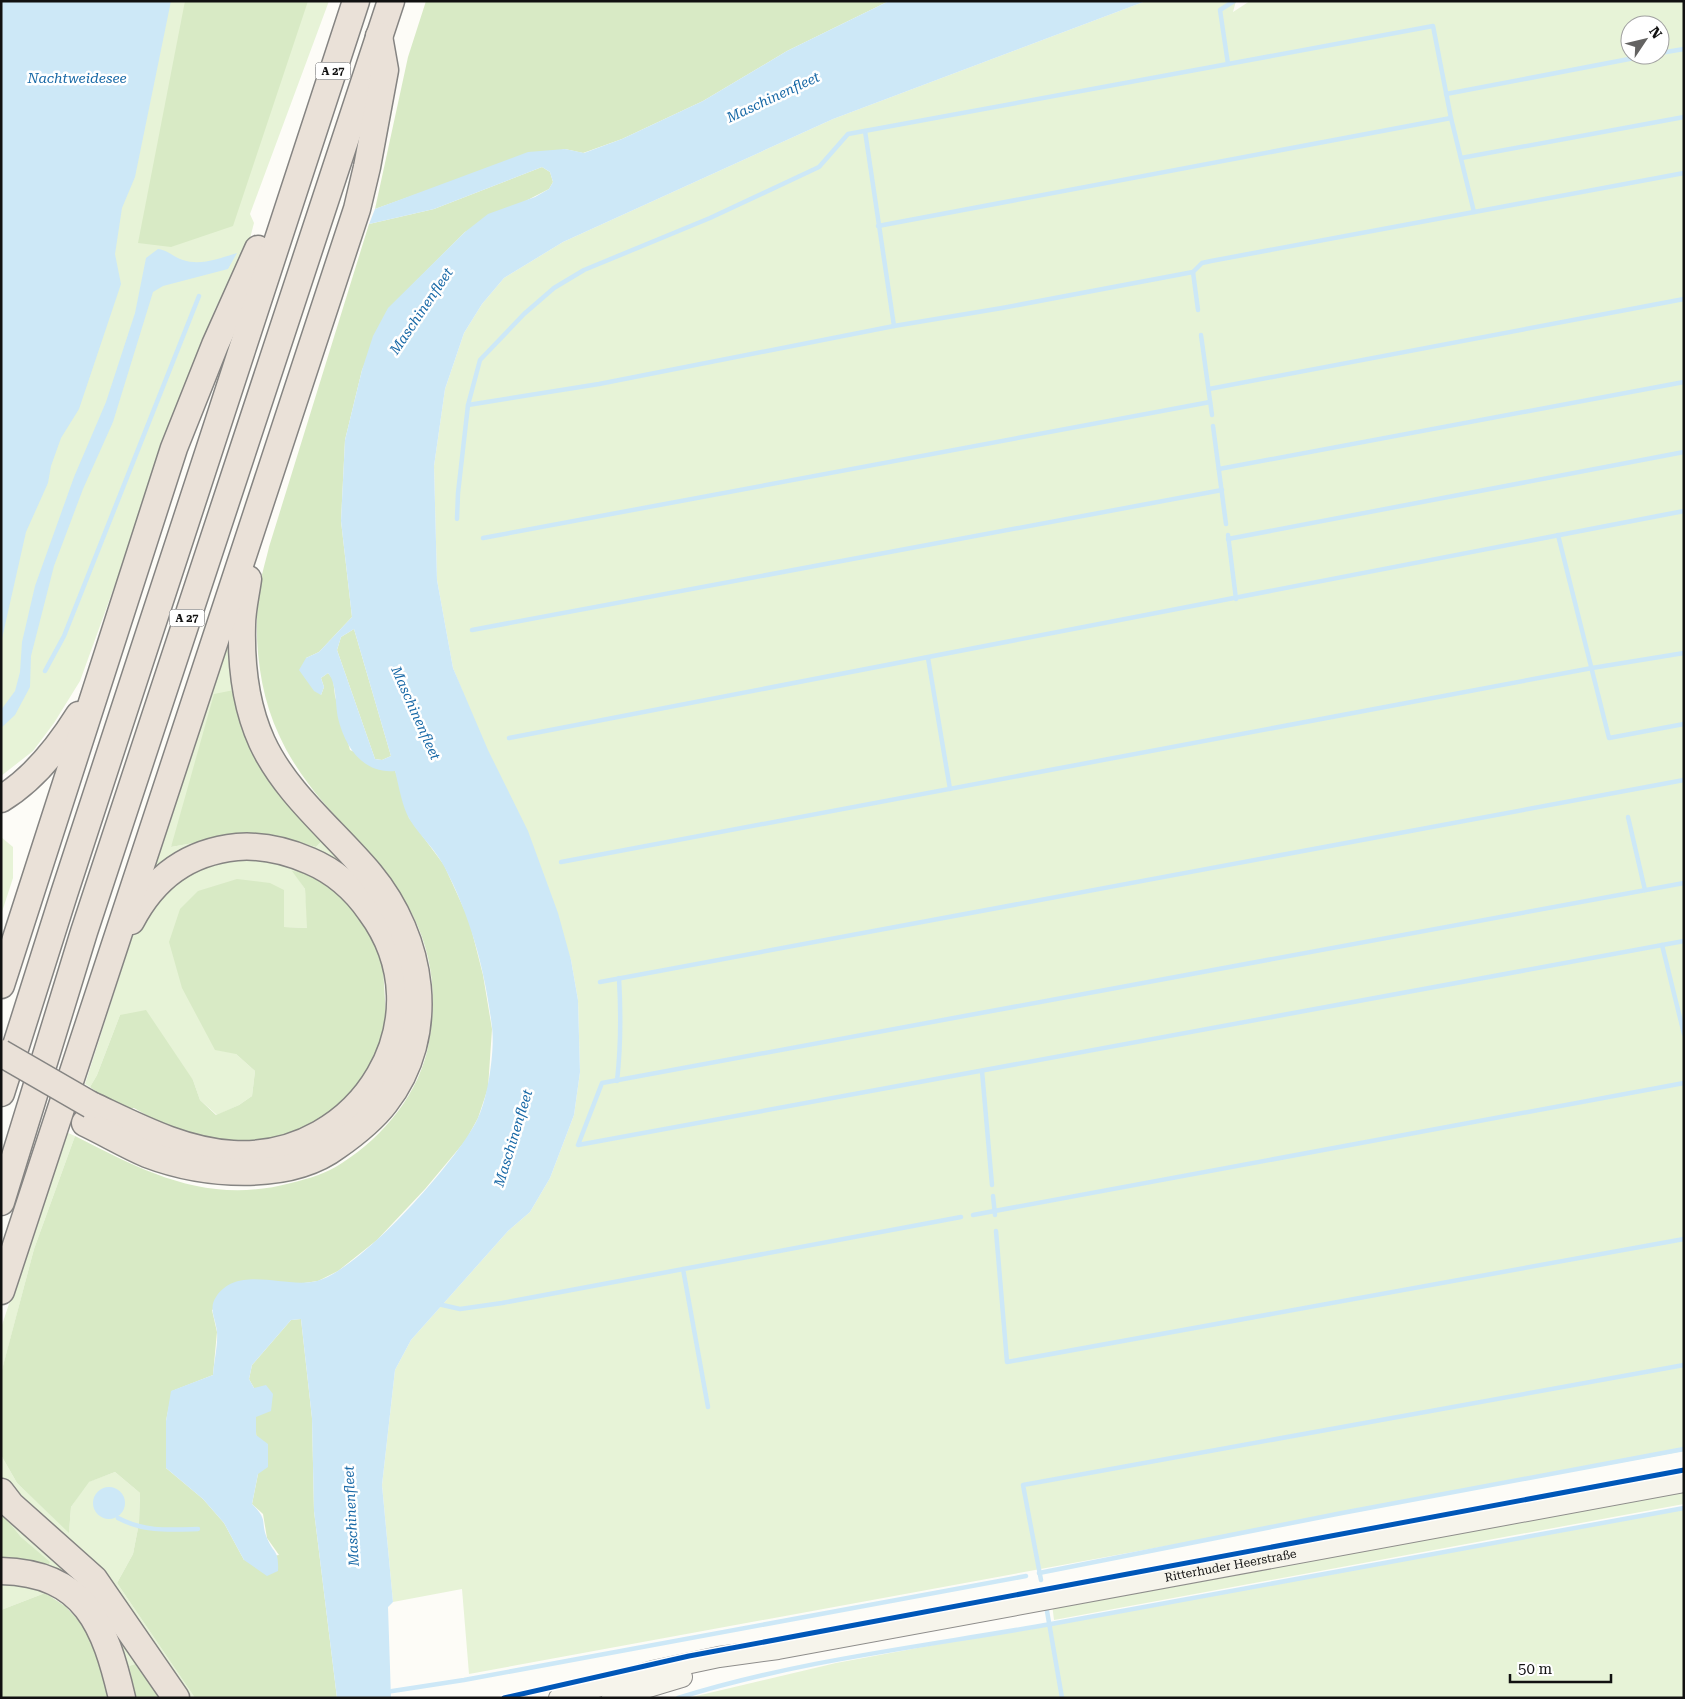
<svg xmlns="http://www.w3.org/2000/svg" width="1685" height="1699" font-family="'Roboto Serif',serif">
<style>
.green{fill:#e7f3d7;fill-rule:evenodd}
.forest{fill:#d8eac5}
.water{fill:#cde8f7;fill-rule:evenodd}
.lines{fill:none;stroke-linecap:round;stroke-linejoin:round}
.stream{stroke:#cde8f7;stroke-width:4.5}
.secondary-casing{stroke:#8e8d8b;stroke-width:22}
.motorway-casing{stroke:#858482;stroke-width:29}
.secondary{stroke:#f6f4eb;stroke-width:20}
.motorway{stroke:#eae1d8;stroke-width:26}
.motorway-bridge-casing{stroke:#858482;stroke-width:29;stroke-linecap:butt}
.motorway-bridge{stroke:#eae1d8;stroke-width:26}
.cycleway-casing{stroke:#fff;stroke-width:8}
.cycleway{stroke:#0057b8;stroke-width:5}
.labels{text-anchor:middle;stroke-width:5;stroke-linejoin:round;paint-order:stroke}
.shield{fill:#fff;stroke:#585858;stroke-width:1}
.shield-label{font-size:11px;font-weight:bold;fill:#111}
.street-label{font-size:12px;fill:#111;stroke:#fff}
.water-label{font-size:14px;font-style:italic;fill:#1768a6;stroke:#fff}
</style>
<rect width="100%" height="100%" fill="#fdfcf7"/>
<g class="green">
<polygon points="1,1 329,1 250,214 254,223 248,246 215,309 80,681 54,723 33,751 1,776"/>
<path d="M1146 1H1236L1233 12 1250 1H1684V1451L469 1674 462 1589 393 1602 382 1485 395 1370 411 1340 508 1231 530 1212 550 1178 574 1115 580 1072 578 1000 571 960 453 668 437 580 434 466 445 389 464 333 482 304 504 278 563 242 833 119ZM1630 25H1660V55H1630Z"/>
<polygon points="237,600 239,689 171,847 238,835 266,834 316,847 324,839 357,871 285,843 145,886"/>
<polygon points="1,837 13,847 13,878 1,915"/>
<polygon points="245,855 312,872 293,871 305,889 308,928 284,927 236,1054 255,1071 252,1096 239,1105 217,1115 200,1100 193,1080 120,1015 97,1075 90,1087 85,1084 131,940 150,903 207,861"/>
<polygon points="66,1132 75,1136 34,1249 1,1374 1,1328"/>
<polygon points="1,1455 17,1483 69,1532 71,1507 88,1482 115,1472 140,1493 139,1523 133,1554 117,1583 195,1698 184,1698 1,1480"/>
<polygon points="1684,1487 1684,1504 1054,1620 1052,1604"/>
<polygon points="1684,1507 1684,1698 688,1698 836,1663"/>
<polygon points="1,1512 78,1573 168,1698 160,1698 135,1664 129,1666 136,1698 129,1698 47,1567 49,1562 21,1537"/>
<polygon points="1,1581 31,1585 45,1593 1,1610"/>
</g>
<g class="forest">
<polygon points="185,1 308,1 233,226 171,247 138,243"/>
<polygon points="426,1 889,1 787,51 703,101 622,139 583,153 565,149 445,184 375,209 408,57"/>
<path d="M542 167 550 172 553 182 549 189 465 232 389 308 362 370 345 440 341 521 352 617 319 652 306 658 321 695 324 687 321 678 328 673 333 679 335 696 350 750 395 770 409 818 444 865 469 920 483 975 492 1029 488 1088 478 1118 466 1140 425 1189 377 1240 338 1271 318 1281 297 1284 259 1280 212 1310 217 1332 213 1375 172 1391 166 1421V1468L203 1499 224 1523 244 1560 279 1555 267 1538 263 1514 252 1504 258 1474 254 1388 249 1379 252 1365 291 1320 301 1319 312 1418 314 1511 337 1698H195L117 1583 133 1554 139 1523 140 1493 115 1472 89 1482 71 1507 69 1533 17 1483 1 1455V1374L4 1362 34 1249 75 1136C147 1173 208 1205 291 1183 310 1178 326 1174 342 1163 384 1136 420 1093 429 1042 444 960 415 901 359 841 328 809 298 777 279 735 260 695 254 644 258 600 259 582 265 564 269 547L369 224 434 209Z"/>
<polygon points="354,629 391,756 382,760 375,759 337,650 341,637"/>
<polygon points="239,689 324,839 316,847 266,834 238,835 171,847 214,694"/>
<polygon points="292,871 312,872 350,900 377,946 383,968 386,1016 379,1058 326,1121 285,1138 228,1142 167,1127 134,1108 119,1109 90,1087 97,1075 120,1015 146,1010 193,1080 200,1100 216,1115 239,1105 252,1096 255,1071 236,1054 215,1050 182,988 169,942 180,909 198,891 237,879 270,883 284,890 284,927 307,928 305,889"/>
<polygon points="1,1512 21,1537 50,1562 47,1567 1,1561"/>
<polygon points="45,1593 65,1606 94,1637 108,1698 1,1698 1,1610"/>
<polygon points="135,1664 160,1698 136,1698 129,1666"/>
</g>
<g class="water">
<polygon points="1,1 171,1 135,177 122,208 115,254 121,284 79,409 61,438 51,466 48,483 26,532 1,643"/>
<path d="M889 1H1146L833 119 563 242 504 278 482 304 464 333 445 389 434 466 437 580 453 668 488 750 528 831 558 913 571 960 578 1000 580 1072 574 1115 550 1178 530 1212 508 1231 411 1340 395 1370 382 1485 393 1602 388 1607 391 1698H337L314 1511 312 1418 301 1319 291 1320 252 1365 249 1379 254 1388 266 1385 273 1394 271 1411 256 1417V1435L268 1444V1467L258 1474 252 1504C269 1521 260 1521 267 1538 274 1555 279 1549 278 1571L267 1576 244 1560 224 1523 203 1499 166 1468V1421L171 1391 213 1375C214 1361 218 1345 217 1332 216 1320 208 1308 216 1297 238 1264 285 1289 317 1281 360 1270 457 1161 477 1120 488 1099 495 1050 492 1027 485 970 471 918 445 868 436 850 420 836 410 820 402 807 399 786 395 771 363 774 345 747 338 718 335 704 337 684 328 673L321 678 324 687 321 695 314 691 299 670 306 658 319 652 352 617 341 521 345 440 362 370 373 336 388 308 465 232 488 214 535 197 549 189 553 182 550 172 542 167 434 209 369 224 375 209 528 152 565 149 584 153 622 139 703 101 787 51ZM354 629 391 756 382 760 375 759 337 650 341 637Z"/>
<path d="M158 249C170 251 173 257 183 260 201 266 220 258 237 253L228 269 163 286 153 292 113 422 83 489 54 566 31 656 30 687 15 715 1 728V710L15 691 20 672 22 642 35 586 74 477 106 402 135 313 146 258Z"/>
<circle cx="109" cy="1503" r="16"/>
</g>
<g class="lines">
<g class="stream">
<polyline points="1660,53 1684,49"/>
<polyline points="1228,64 1433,26 1451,118 1474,212"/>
<polyline points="1446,94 1650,55"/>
<polyline points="865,131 894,326"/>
<polyline points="1461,158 1684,117"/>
<polyline points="878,226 1451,118"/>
<polyline points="1193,272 1198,310"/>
<polyline points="1201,335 1212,415"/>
<polyline points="1209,389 1684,299"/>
<polyline points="468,405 599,384 894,326 1002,308 1193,272 1202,263 1211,261 1684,173"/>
<polyline points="1213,426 1226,524"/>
<polyline points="1219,469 1684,382"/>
<polyline points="457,519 458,493 468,405 480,360 524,314 554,288 584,270 710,218 819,167 848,134 1228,64 1220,10 1234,1"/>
<polyline points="1228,535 1236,599"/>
<polyline points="1558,535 1609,738 1684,724"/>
<polyline points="483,538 1210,402"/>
<polyline points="1228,539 1684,452"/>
<polyline points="472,630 1222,490"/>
<polyline points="928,658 950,789"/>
<polyline points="45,671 64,636 199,296"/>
<polyline points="509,738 1684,511"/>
<polyline points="1628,817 1645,890"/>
<polyline points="561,862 1592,668 1684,653"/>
<polyline points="1684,883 602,1083 578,1145 1684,941"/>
<polyline points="1662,945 1684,1034"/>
<polyline points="600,982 1684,780"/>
<polyline points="982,1071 992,1185"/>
<path d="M617 1081C621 1046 621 1013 619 978"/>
<polyline points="993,1196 995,1215"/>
<polyline points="973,1215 1684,1083"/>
<polyline points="996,1231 1007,1362 1684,1239"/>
<polyline points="683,1269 708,1407"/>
<polyline points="438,1304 460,1309 502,1303 961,1217"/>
<path d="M118 1518C144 1532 169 1530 198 1529"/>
<polyline points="1039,1573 1342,1513 1684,1449"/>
<polyline points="1041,1580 1023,1485 1684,1365"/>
<polyline points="1047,1611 1062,1698"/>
<polyline points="386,1692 464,1680 1026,1576"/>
<path d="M678 1698C799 1660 927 1646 1051 1624 1262 1586 1473 1547 1684 1508"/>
</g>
<g class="secondary-casing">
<g id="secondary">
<path id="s1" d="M559 1698 653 1671 719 1657 778 1649 1684 1482"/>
<polyline points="612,1698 682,1677"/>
</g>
</g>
<g class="motorway-casing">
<g id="motorway">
<path d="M1 799C34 779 59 747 79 715"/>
<polyline points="1,985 174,448 215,345 258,249"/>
<polyline points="1,1093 64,894 356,1"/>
<path d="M91 1105C136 1126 182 1151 233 1154 362 1161 449 1017 370 911 354 888 336 872 310 861 287 851 262 845 237 847 188 852 154 877 131 921"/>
<path d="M85 1123C106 1133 126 1145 147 1154 202 1175 288 1183 337 1146 354 1134 372 1120 385 1103 439 1034 423 938 370 874 334 831 286 794 262 742 246 707 241 663 242 625 242 610 246 594 248 579"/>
<polyline points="1,1202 84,932 391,1"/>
<polyline points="1,1291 357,209 367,167 385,70 379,36"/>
<polyline points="1,1492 11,1505 94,1579 176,1698"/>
<path d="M1 1571C86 1573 105 1626 122 1698"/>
</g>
</g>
<use href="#secondary" class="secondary"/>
<use href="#motorway" class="motorway"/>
<g class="motorway-bridge-casing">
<polyline id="motorway-bridge" points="1,1053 91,1105"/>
</g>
<use href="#motorway-bridge" class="motorway-bridge"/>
<g class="cycleway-casing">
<polyline id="cycleway" points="504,1698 689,1656 1684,1470"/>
</g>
<use href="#cycleway" class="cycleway"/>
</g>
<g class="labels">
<g class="shield">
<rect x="315.5" y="62.5" width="35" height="17" rx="4"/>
<rect x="169.5" y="609.5" width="35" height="17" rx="4"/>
</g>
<g class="shield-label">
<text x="333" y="75">A 27</text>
<text x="187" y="622">A 27</text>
</g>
<g class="street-label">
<text dy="4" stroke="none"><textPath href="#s1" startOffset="685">Ritterhuder Heerstraße</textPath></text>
</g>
<g class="water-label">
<text x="77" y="83">Nachtweidesee</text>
<text transform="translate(773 97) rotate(-25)" y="5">Maschinenfleet</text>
<text transform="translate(421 311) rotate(-56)" y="5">Maschinenfleet</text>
<text transform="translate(416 713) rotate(66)" y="5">Maschinenfleet</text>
<text transform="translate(513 1138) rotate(-73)" y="5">Maschinenfleet</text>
<text transform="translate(351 1516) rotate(-93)" y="5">Maschinenfleet</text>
</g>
</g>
<rect width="1685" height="1699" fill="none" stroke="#111111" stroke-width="5"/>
<g transform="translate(1645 40) rotate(55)"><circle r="24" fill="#ffffff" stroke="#a0a0a0"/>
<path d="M0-4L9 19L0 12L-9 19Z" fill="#646362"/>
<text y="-8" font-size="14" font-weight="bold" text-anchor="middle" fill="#111111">N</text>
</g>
<path d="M1510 1674v8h101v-8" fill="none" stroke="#111111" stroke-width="2.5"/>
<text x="1518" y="1674" font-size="15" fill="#111111" stroke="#ffffff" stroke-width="4" paint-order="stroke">50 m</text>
</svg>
